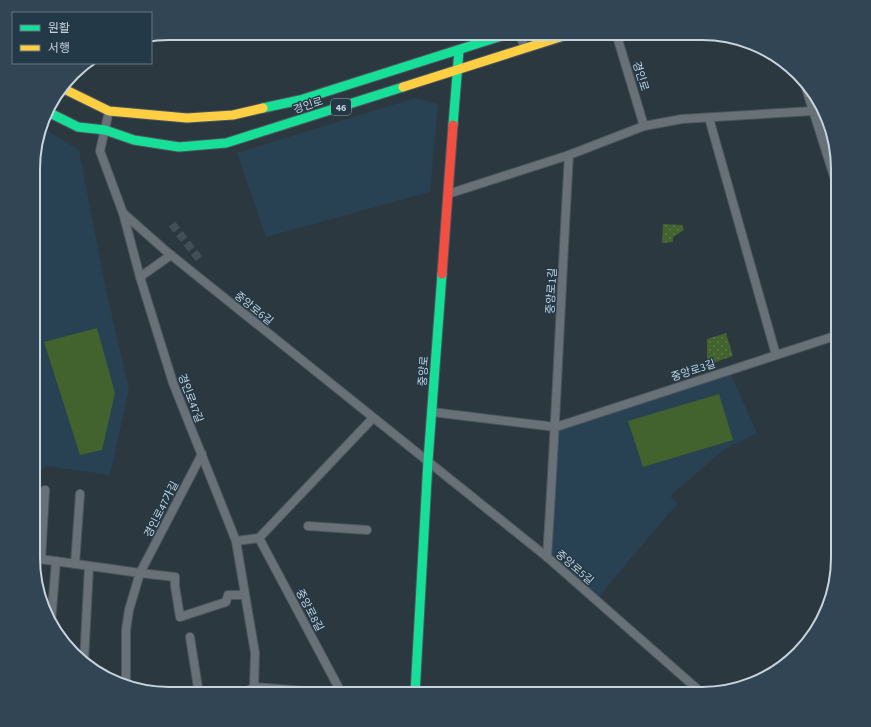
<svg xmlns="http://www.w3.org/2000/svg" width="871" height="727" font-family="'Source Sans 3','Noto Sans KR',sans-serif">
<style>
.built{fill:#284153}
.park{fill:url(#park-dots)}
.pitch{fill:#42622e}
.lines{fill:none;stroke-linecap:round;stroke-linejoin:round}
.street-tunnel{stroke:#434f58;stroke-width:8;stroke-dasharray:8 4;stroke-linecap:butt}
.street-casing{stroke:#4b565d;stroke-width:10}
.fast-casing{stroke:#4b565d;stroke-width:11}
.slow-casing{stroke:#4b565d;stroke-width:11}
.jam-casing{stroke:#4b565d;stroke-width:11}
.street{stroke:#687177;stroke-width:8}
.fast{stroke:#16e098;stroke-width:9}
.slow{stroke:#ffcf43;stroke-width:9}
.jam{stroke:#f24e42;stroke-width:9}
.labels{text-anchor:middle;stroke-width:3;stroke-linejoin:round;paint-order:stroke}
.shield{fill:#243948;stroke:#96a6b0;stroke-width:1}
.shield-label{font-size:10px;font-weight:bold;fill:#c7d4dd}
.street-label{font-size:11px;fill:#c7d4dd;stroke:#243948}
.rim{fill:none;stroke:#c7d4dd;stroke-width:2}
</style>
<defs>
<pattern id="park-dots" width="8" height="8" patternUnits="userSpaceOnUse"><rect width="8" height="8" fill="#42622e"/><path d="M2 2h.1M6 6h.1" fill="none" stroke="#5c784c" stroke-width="1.8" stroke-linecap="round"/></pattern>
</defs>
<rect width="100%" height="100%" fill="#2c3840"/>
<g class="built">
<polygon points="415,98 438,104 430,192 266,237 237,153"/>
<polygon points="42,127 79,150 106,290 129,389 110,475 47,466 34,474 34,151"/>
<polygon points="729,370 757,433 723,450 670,496 678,504 669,513 596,600 547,557 556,427"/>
</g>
<g class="park">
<polygon points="663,224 682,225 684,230 673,237 673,242 662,243"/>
<polygon points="726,333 733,356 707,365 707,339"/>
</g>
<g class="pitch">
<polygon points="97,328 115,393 102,450 80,455 44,342"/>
<polygon points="719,394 733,440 643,467 628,421"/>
</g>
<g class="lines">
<polyline class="street-tunnel" points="172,224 200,260"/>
<g class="street-casing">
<g id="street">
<polyline points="519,33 525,48"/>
<polyline points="616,33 644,126"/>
<polyline points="804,82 838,189"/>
<polyline points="109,111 100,151 123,213 140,277 173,383 236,541 255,653 254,687 251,694"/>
<polyline points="709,118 776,355"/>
<polyline points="448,194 569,155 644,126 682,119 813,111"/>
<polyline points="123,213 166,251 547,557 703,694"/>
<polyline points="140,277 171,255"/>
<polyline points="432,412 556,427 838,335"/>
<polyline points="308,526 367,530"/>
<polyline points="259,538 342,694"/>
<polyline points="236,541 259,538 373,418"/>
<path d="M547 557C556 423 561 289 569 155"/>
<polyline points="33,558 140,573 175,577 175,586 180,617 226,602 228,595 245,595"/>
<polyline points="41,559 45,490"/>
<polyline points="75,564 80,494"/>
<polyline points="51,623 56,561"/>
<polyline points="190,637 199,694"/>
<polyline points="84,662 89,566"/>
<polyline points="126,686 126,630 129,610 140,573 202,454"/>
<polyline points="243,694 254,687 343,694"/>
</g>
</g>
<g class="fast-casing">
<g id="fast">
<polyline points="263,108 300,100 511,33"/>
<polyline points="48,112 78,127 105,130 134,140 179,147 226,143 403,87"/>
<polyline points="453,125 459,50"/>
<polyline points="415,694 428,461 442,274"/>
</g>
</g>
<g class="slow-casing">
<g id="slow">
<polyline points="403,87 573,33"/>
<polyline points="62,88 109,111 187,118 233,115 263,108"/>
</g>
</g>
<g class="jam-casing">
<polyline id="jam" points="442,274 453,125"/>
</g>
<use href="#street" class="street"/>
<use href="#fast" class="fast"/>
<use href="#slow" class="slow"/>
<use href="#jam" class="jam"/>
</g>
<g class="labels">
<rect class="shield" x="331" y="99" width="20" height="16" rx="3"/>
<g class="shield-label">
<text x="341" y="111">46</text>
</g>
<g class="street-label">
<text transform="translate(641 76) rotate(73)" y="4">경인로</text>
<text transform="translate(308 105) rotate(-18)" y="4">경인로</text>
<text transform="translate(551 291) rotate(-87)" y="4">중앙로1길</text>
<text transform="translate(254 308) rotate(39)" y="4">중앙로6길</text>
<text transform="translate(693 370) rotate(-18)" y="4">중앙로3길</text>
<text transform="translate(423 371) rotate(-86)" y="4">중앙로</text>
<text transform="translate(191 398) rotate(69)" y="4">경인로47길</text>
<text transform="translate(161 509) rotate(-63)" y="4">경인로47가길</text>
<text transform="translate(575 567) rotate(41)" y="4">중앙로5길</text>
<text transform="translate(310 610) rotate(62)" y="4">중앙로8길</text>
</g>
</g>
<path d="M0 0H871V727H0ZM169 40H702A129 129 0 0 1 831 169V558A129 129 0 0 1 702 687H169A129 129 0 0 1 40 558V169A129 129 0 0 1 169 40Z" fill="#314554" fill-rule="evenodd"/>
<path class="rim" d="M169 40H702A129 129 0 0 1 831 169V558A129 129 0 0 1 702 687H169A129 129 0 0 1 40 558V169A129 129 0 0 1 169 40Z"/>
<rect x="12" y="12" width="140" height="52" fill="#243948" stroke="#657784"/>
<rect x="20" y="25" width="20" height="6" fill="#16e098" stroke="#657784"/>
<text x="48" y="32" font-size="12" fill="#c7d4dd">원활</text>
<rect x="20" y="45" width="20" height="6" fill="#ffcf43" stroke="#657784"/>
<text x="48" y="52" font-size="12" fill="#c7d4dd">서행</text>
</svg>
